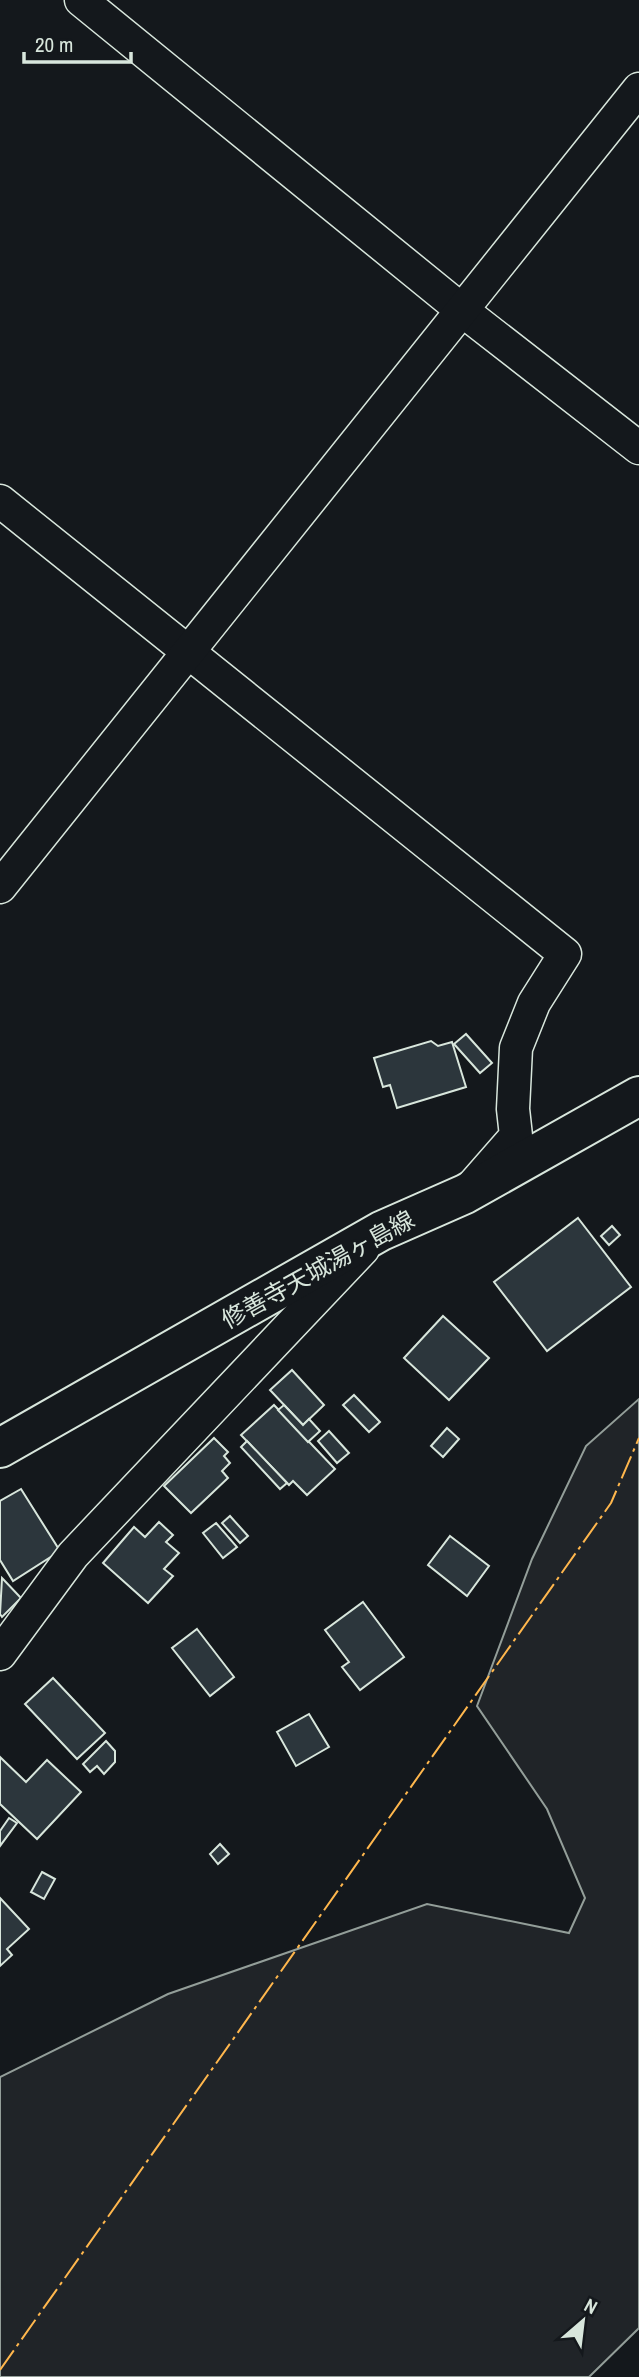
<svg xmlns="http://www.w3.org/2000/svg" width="639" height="2377" font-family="'Archivo Narrow','Noto Sans JP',sans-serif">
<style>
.green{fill:#202428;stroke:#939e99;stroke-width:2}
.building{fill:#2c363c;stroke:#d8e6dc;stroke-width:2}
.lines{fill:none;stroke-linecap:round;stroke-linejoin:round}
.street-casing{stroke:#d8e6dc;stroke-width:35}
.secondary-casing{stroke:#d8e6dc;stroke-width:42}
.street{stroke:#14181c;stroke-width:32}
.secondary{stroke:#14181c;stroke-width:38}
.power{stroke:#ffb74d;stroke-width:2;stroke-dasharray:24 5 3.5 5;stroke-linecap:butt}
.labels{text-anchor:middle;stroke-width:5;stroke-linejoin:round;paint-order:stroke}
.street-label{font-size:24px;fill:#d8e6dc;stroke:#14181c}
</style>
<rect width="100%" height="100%" fill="#14181c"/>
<polygon class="green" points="639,1399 639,2328 589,2377 0,2377 0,2077 168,1994 427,1904 569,1933 585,1898 547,1809 477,1706 532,1559 586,1446"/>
<g class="building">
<polygon points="466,1034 492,1063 480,1073 454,1044"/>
<polygon points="431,1041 438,1046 452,1042 466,1087 397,1108 390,1085 383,1087 374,1058"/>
<polygon points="578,1218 631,1287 547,1351 494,1282"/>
<polygon points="612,1226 620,1235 609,1245 601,1236"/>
<polygon points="443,1316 489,1358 449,1400 404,1358"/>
<polygon points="292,1370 324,1405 303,1425 270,1390"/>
<polygon points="354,1395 380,1422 369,1432 343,1405"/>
<polygon points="274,1405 335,1469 307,1495 293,1481 289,1485 241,1435"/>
<polygon points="284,1405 303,1425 309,1419 320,1431 308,1442 278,1410"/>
<polygon points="447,1428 459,1439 443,1457 431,1446"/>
<polygon points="329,1431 349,1453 337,1463 318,1441"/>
<polygon points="214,1438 228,1452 224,1456 230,1463 222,1471 228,1478 191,1513 164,1486"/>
<polygon points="247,1441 287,1483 280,1489 241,1447"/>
<polygon points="21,1489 60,1551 13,1581 0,1560 0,1501"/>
<polygon points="230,1516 248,1536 240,1543 222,1523"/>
<polygon points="159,1522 173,1535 166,1542 179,1553 164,1569 173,1576 148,1603 103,1563 134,1527 145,1537"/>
<polygon points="216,1523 237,1547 223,1558 203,1533"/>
<polygon points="450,1536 489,1566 467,1596 428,1565"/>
<polygon points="2,1578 21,1598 2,1617 0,1614"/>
<polygon points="363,1602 404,1657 360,1690 342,1667 349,1662 325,1630"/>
<polygon points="197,1629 234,1677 210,1696 172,1648"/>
<polygon points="53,1678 105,1733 77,1759 25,1704"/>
<polygon points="309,1714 329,1747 296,1766 277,1732"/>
<polygon points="106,1741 115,1751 115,1762 104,1774 97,1766 90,1772 83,1764"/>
<polygon points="0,1757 26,1782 47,1760 81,1792 37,1839 0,1804"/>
<polygon points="9,1818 17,1823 0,1846 0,1831"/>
<polygon points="220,1844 229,1854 218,1864 210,1854"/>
<polygon points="42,1872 55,1879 44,1899 31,1892"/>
<polygon points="0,1898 29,1929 7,1949 12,1955 0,1966"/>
</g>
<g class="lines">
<g class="street-casing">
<g id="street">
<polyline points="81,0 463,311 639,448"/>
<polyline points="0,501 565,954 534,1003 516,1048 513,1109 516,1136 474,1184"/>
<polyline points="0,887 639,89"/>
<polyline points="0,1654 73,1555 363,1249"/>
</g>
</g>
<g class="secondary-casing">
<polyline id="secondary" points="0,1448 381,1231 465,1194 639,1096"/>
</g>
<use href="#street" class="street"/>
<use href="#secondary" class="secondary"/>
<polyline class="power" points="0,2370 611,1503 639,1438"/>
</g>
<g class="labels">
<g class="street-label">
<text transform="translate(318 1270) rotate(-29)" y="8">修善寺天城湯ヶ島線</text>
</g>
</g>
<g transform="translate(583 2321) rotate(28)" stroke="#14181c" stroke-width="5" paint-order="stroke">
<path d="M0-5L12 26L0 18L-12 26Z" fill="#d8e6dc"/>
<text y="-10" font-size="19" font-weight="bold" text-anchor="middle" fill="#d8e6dc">N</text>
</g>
<path d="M24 52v10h107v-10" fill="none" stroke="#d8e6dc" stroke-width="3.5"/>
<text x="35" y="52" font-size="21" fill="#d8e6dc" stroke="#14181c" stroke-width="5" paint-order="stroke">20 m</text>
</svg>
